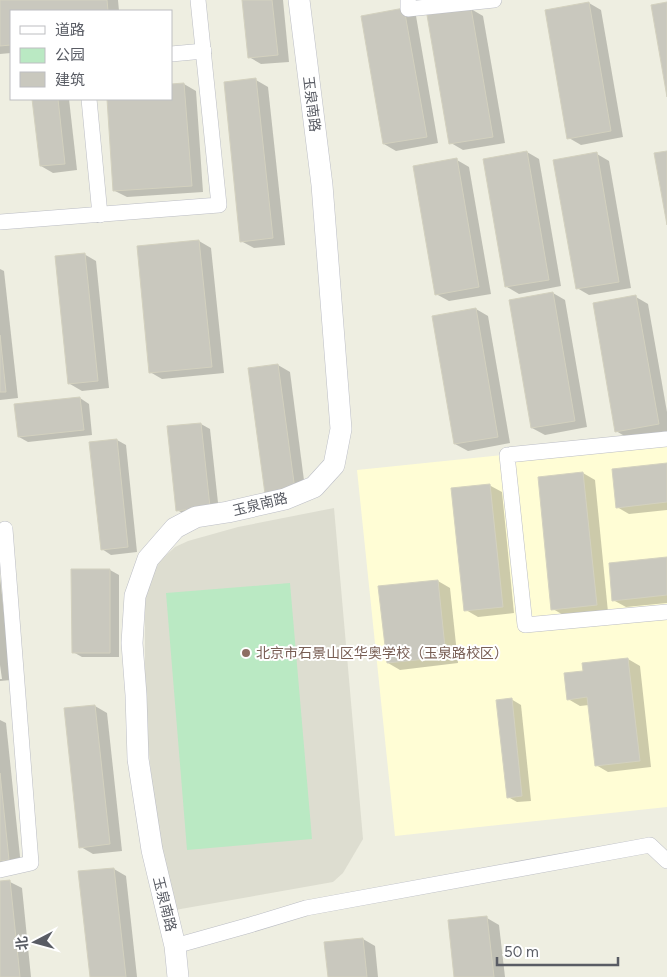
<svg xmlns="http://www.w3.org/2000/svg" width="667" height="977" font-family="Figtree,'Noto Sans SC',sans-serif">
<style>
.commercial{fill:#fffdd5}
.education{fill:#ddddd0}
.green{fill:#bae9c3}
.shadow{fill:#0003}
.building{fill:#c9c8be;stroke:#d3d1bf}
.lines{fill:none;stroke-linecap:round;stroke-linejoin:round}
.street-casing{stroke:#bbbdc4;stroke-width:16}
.secondary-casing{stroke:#bcbec6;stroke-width:22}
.street{stroke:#fff;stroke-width:15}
.secondary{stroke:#fff;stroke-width:21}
.education-dot{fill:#8d6e63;stroke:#fff;stroke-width:2}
.labels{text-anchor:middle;stroke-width:4;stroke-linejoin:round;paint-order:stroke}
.street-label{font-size:14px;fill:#595c64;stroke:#fff}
.education-label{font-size:14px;fill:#785e54;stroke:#fff;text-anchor:start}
</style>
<rect width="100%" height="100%" fill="#eeeee1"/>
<polygon class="commercial" points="667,438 667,807 395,836 357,470"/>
<polygon class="education" points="334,508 363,839 343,873 333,882 175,910 159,846 145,718 145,588 160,561 175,547 188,541 238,527"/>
<polygon class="green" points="290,583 312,839 187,850 166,593"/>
<g class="shadow">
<polygon points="0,0 118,0 119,11 11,11 11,53 0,54"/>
<polygon points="243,0 283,0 289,62 261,64 249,57"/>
<polygon points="589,3 601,10 623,137 581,145 569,138"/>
<polygon points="404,9 416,16 438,143 396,151 384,144"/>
<polygon points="471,9 483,16 505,143 463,150 451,143"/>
<polygon points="256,80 268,87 285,245 254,248 241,241 225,83"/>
<polygon points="184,84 196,91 203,192 127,197 115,191 108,99 171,99 171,85"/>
<polygon points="34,99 69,99 77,170 53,173 41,166"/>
<polygon points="527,152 539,159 561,286 519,294 507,287"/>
<polygon points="597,154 609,161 631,288 589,295 577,288"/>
<polygon points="457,160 469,167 491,294 449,301 436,294"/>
<polygon points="199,241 211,248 224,373 162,379 150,372"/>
<polygon points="84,254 96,261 109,388 82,391 70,384"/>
<polygon points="0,269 4,271 18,398 0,400"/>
<polygon points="553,293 565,300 587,427 545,435 532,428"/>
<polygon points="636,297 648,304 667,412 667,431 628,438 616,431"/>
<polygon points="476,309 488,316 510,443 468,451 455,444"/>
<polygon points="278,365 290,372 306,496 278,500 250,369"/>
<polygon points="80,398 89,404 92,435 28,442 19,437"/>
<polygon points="201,424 210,429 219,512 186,515 177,510"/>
<polygon points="117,440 126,445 137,552 111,555 102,549"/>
<polygon points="667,464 667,510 629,514 617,507"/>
<polygon points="583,473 595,480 608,612 565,616 553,609"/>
<polygon points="489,485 502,492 514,613 478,617 466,610"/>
<polygon points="667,558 667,603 626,607 613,600"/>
<polygon points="110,570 119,575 119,657 82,657 73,652"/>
<polygon points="0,576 11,680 0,681 0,679 2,679 0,665"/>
<polygon points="438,581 450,588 458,663 400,670 388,663"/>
<polygon points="628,659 640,666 651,767 608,772 596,765 589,705 580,706 568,699 584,672"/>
<polygon points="511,699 521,705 531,801 517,802 508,797"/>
<polygon points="95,706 107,713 122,851 93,854 81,847"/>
<polygon points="0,720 6,723 21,866 0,868"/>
<polygon points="114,869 126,876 137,977 91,977"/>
<polygon points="10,882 22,888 31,977 0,977 0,883"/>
<polygon points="487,918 499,925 505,977 456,977"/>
<polygon points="363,939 375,946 378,977 329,977"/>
</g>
<g class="building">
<polygon points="0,0 107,0 108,11 11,11 11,45 0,46"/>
<polygon points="242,0 272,0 278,55 248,58"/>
<polygon points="589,2 611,131 567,139 545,10"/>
<polygon points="667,2 667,97 651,5"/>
<polygon points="404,8 427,137 383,144 361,16"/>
<polygon points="471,8 493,137 449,144 427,15"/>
<polygon points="256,78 273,238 240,242 224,82"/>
<polygon points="184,83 192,186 113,191 107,99 171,99 171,84"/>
<polygon points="32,99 58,99 65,164 40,166"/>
<polygon points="527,151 549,280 505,287 483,159"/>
<polygon points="667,151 667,225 654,153"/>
<polygon points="597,152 619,282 576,289 553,160"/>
<polygon points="457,158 479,287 435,295 413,166"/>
<polygon points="199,240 212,367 149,373 137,246"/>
<polygon points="85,253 98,381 68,384 55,256"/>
<polygon points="553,292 575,421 531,428 509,300"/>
<polygon points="636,295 659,424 615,432 593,303"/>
<polygon points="476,308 498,437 454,444 432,316"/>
<polygon points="0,335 6,392 0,392"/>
<polygon points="278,364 295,490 265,494 248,368"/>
<polygon points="80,397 84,430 18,437 14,404"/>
<polygon points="201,423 210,507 176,511 167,426"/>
<polygon points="117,439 128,547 101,550 89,442"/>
<polygon points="667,463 667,502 616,508 612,469"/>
<polygon points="583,472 597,605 551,610 538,477"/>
<polygon points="490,484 503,607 464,611 451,488"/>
<polygon points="667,557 667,595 612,601 609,563"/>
<polygon points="71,569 110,569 110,653 72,653"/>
<polygon points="438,580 446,657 387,663 378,586"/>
<polygon points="628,658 640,761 595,766 587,697 567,700 564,673 583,671 582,663"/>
<polygon points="512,698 522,796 507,798 496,700"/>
<polygon points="95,705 110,844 79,848 64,708"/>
<polygon points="0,773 9,860 0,861"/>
<polygon points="114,868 126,977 90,977 78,871"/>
<polygon points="10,880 20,977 0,977 0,881"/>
<polygon points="487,916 494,977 454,977 448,920"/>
<polygon points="363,938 367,977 328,977 324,942"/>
</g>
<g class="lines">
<g class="street-casing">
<g id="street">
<polyline points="408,0 408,9 494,0"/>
<polyline points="171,54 204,51"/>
<polyline points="89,99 100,215"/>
<polyline points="0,222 219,205 198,0"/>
<polyline points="667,439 507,455 525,625 667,612"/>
<polyline points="0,870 31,863 5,529"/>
<polyline points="175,946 250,925 306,908 650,845 667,861"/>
</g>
</g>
<g class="secondary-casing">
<polyline id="secondary" points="178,977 175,946 152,850 138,759 136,695 132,643 135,596 148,559 175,528 196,517 228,512 285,499 314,487 334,465 341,429 322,185 299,0"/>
</g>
<use href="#street" class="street"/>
<use href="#secondary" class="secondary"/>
</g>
<circle class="education-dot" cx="246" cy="653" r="5"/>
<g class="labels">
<g class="street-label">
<text transform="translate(312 104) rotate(83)" y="5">玉泉南路</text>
<text transform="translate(260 504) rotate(-14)" y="5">玉泉南路</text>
<text transform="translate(165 904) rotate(76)" y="5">玉泉南路</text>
</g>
<g class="education-label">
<text x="256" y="658">北京市石景山区华奥学校（玉泉路校区）</text>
</g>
</g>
<rect x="10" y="10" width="162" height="90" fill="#ffffff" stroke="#bdbec1"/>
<rect x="20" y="26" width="25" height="8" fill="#ffffff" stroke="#bdbec1"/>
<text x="55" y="35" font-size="15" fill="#595c64">道路</text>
<rect x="20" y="48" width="25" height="15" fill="#bae9c3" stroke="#bdbec1"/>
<text x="55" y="60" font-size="15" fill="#595c64">公园</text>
<rect x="20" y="72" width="25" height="15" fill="#c9c8be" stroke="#bdbec1"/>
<text x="55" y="85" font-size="15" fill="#595c64">建筑</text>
<g transform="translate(35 942) rotate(264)" stroke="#ffffff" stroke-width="4" paint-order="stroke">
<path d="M0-4L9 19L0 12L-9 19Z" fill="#595c64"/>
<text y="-8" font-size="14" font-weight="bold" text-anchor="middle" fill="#595c64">北</text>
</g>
<path d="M497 957v8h121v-8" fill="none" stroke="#595c64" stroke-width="2.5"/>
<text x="504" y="957" font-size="15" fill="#595c64" stroke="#ffffff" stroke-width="4" paint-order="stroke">50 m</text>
</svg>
